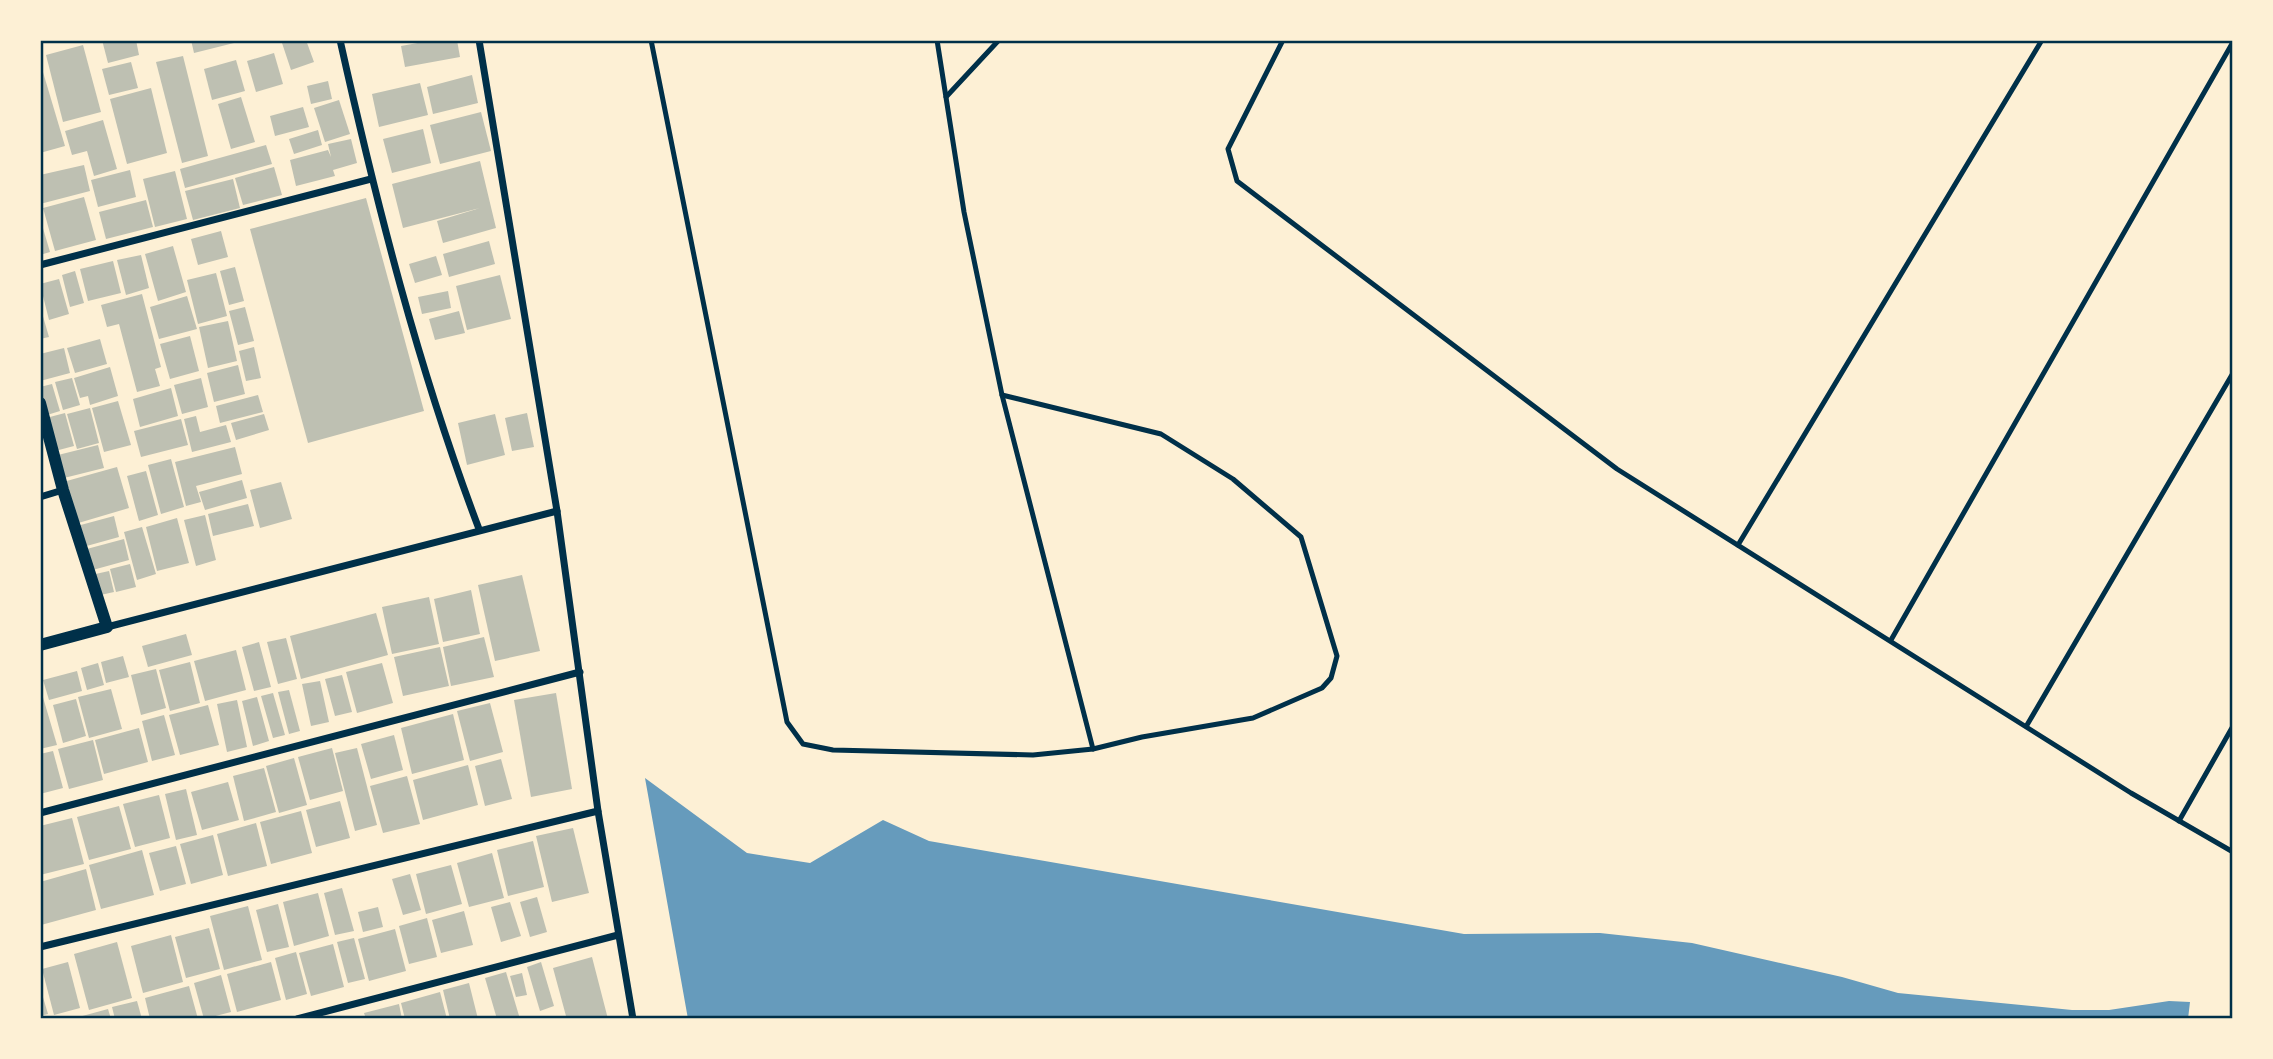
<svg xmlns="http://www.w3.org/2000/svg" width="2273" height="1059" font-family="Commissioner,sans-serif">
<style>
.water{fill:#669bbc}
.building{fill:#bec0b2}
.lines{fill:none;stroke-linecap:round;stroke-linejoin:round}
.service{stroke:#003049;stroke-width:5}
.minor{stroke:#003049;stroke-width:7}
.tertiary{stroke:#003049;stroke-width:12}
.neatline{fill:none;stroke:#003049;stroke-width:2.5}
</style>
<rect width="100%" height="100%" fill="#fdf0d5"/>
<polygon class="water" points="645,778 747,853 810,863 883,820 929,841 1464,934 1600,933 1692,943 1842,977 1898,993 2072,1010 2109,1010 2169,1001 2190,1002 2188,1019 688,1019"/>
<g class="building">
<polygon points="102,40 136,40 139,55 108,63"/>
<polygon points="191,40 241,40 242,41 194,53"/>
<polygon points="290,40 306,40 314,62 291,70 282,43"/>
<polygon points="434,40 457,40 460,57 405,67 401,46"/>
<polygon points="83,45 101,112 63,122 46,55"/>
<polygon points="274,53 283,84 256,92 247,61"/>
<polygon points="183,56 208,156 182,163 156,62"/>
<polygon points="236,60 245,91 212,100 204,69"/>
<polygon points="40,62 65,146 40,153"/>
<polygon points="131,62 138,88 109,95 102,69"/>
<polygon points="472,75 478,103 433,114 427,87"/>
<polygon points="328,81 332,99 311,104 307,86"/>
<polygon points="420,83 428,115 379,127 372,94"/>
<polygon points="151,88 167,153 127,164 110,99"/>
<polygon points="241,97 255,142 231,149 218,104"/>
<polygon points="339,100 350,134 325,142 314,108"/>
<polygon points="303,107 309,127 275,136 270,116"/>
<polygon points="481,112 491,151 440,164 430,125"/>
<polygon points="103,120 117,169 94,176 87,151 72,155 65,131"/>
<polygon points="423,129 431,163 392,173 383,139"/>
<polygon points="318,130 322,145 294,154 289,139"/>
<polygon points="351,139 357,163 333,170 335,176 296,186 290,160 328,150 331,157 328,144"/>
<polygon points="266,145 272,164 185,188 180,169"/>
<polygon points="480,161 496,228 443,243 437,221 480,208 403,228 392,184"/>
<polygon points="84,165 90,191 40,204 40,175"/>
<polygon points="274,167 282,195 243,205 235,178"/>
<polygon points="130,170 136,197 98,207 91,180"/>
<polygon points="175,171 187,219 155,227 143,179"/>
<polygon points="233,179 240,208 193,220 185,191"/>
<polygon points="84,197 96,240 55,251 43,208"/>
<polygon points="366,198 424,411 308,443 250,229"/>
<polygon points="146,200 153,227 106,239 99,212"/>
<polygon points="40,218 50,252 40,255"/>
<polygon points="221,231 228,257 198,265 191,239"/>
<polygon points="489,241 495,264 449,277 443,254"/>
<polygon points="173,246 186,292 158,301 145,254"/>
<polygon points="141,255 149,288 126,295 117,260"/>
<polygon points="436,256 442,275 415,283 409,264"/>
<polygon points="113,261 121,293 88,301 80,269"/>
<polygon points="235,267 244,301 229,305 220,271"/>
<polygon points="75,271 84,303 70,307 62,275"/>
<polygon points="216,273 227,316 198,324 187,280"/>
<polygon points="500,275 511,319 467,330 456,286"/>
<polygon points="59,279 69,314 49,320 40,284"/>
<polygon points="448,291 451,308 422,314 418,297"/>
<polygon points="142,294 161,367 155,369 160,386 137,392 119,324 107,327 101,305"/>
<polygon points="187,296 197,329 159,339 150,307"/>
<polygon points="40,306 49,337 40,339"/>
<polygon points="245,307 254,341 238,345 229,311"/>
<polygon points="459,311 465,333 435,340 429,319"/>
<polygon points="228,321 237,361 208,368 199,327"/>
<polygon points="190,336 199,371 170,379 160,344"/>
<polygon points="100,339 107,364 75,373 67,348"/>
<polygon points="254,347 261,378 246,381 239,351"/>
<polygon points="64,348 70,373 40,381 40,354"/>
<polygon points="238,365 245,394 214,402 207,373"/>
<polygon points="110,367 118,396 90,405 88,396 80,398 74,378"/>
<polygon points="72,378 80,405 63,410 55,382"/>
<polygon points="201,378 208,407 182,414 174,385"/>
<polygon points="52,384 60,411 47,415 40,387"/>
<polygon points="171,388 178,416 140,427 133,399"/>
<polygon points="258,395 263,412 220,423 216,406"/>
<polygon points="118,401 131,445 104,452 92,408"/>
<polygon points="90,408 99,443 77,449 67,414"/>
<polygon points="65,413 74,446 55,451 46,418"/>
<polygon points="527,413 534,447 512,451 505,418"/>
<polygon points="264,414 269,430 236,440 231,423"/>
<polygon points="495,414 505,455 467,465 458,423"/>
<polygon points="196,416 200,432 226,425 231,442 192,452 184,419"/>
<polygon points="181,419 188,445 141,457 134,431"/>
<polygon points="98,445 104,468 64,478 58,455"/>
<polygon points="235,447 242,474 196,486 201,502 186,506 175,462"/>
<polygon points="171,459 184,507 161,514 148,465"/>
<polygon points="117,467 129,508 75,524 63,482"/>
<polygon points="146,471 158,515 139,521 127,476"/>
<polygon points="242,480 247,498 205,510 199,492"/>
<polygon points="281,482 292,519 260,528 250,490"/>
<polygon points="248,504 254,526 213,536 208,514"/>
<polygon points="205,515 216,560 196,566 184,520"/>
<polygon points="114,516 119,537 83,547 77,526"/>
<polygon points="177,518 189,563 157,571 146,527"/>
<polygon points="142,527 156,574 137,580 124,532"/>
<polygon points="124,539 129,560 89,571 83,550"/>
<polygon points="130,564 136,587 116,592 110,569"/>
<polygon points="109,571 114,592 96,596 91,575"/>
<polygon points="522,575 540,651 495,661 478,585"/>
<polygon points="471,590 480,634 443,642 434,599"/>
<polygon points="429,597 439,644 392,654 382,607"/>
<polygon points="376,613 388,655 301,679 290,636"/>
<polygon points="186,634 192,655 148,667 142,646"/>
<polygon points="484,637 494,677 451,686 443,647"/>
<polygon points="286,638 297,679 278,684 267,642"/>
<polygon points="259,642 271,687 254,691 242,647"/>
<polygon points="440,647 449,686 403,696 394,657"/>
<polygon points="236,650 246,690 205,701 194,661"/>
<polygon points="123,656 129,677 106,683 101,662"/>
<polygon points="190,662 200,703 170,711 159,670"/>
<polygon points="98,663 104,685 87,690 81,668"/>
<polygon points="382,663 393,703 357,713 346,672"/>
<polygon points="156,669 166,708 141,715 131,675"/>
<polygon points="77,671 82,691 49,700 43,680"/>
<polygon points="342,675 352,712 335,716 325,679"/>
<polygon points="320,681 329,722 311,726 302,684"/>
<polygon points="40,687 57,745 40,749"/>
<polygon points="111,689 122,729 89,738 78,697"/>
<polygon points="289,690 300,731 289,734 278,692"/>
<polygon points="273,693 285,735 273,738 261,696"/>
<polygon points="556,693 572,789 531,797 514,700"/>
<polygon points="257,697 269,741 253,746 242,701"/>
<polygon points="76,699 86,736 63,743 53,705"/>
<polygon points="237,700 247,747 227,752 217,704"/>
<polygon points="490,703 503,752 470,761 457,711"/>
<polygon points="208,705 219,745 180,755 169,715"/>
<polygon points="453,714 464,760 412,774 401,728"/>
<polygon points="164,715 175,755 152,761 142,721"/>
<polygon points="139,728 148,762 104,774 95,740"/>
<polygon points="394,735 403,770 371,779 361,744"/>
<polygon points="93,740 103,780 69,789 58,749"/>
<polygon points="332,748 343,791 310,800 298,757"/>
<polygon points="357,748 377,825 355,831 335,753"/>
<polygon points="53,751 63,788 40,794 40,754"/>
<polygon points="294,758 307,805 279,813 266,766"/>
<polygon points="501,759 512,799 485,806 475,766"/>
<polygon points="468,765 478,805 423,820 413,780"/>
<polygon points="264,768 276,812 244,821 233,776"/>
<polygon points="407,776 420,824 383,833 370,786"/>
<polygon points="228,782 239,820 202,830 191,792"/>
<polygon points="186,789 197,835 176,840 165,794"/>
<polygon points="159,795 170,838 135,847 123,804"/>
<polygon points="340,801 350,838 316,847 306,810"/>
<polygon points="119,806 131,849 89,860 77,817"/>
<polygon points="301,811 312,853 271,864 260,822"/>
<polygon points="72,818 84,864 40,875 40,826"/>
<polygon points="256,823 267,866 228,876 217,834"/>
<polygon points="573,828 589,893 552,902 536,836"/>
<polygon points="213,835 223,875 191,884 180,844"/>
<polygon points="533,841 544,887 508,896 497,850"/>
<polygon points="176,846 186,884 160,891 149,853"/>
<polygon points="142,850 154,895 101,909 89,865"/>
<polygon points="492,853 504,898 469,907 457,863"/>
<polygon points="451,865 462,904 426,914 416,874"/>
<polygon points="86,869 96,910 41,925 40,882"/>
<polygon points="410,874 421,910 403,915 392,879"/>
<polygon points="342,888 354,931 335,935 324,893"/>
<polygon points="318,893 329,936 294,946 283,902"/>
<polygon points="537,897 547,932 530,937 520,902"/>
<polygon points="510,902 521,936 501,942 491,907"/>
<polygon points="278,904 289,947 267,952 256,910"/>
<polygon points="248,906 262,960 224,970 210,916"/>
<polygon points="378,907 383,927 363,932 358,912"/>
<polygon points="464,911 473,945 441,953 432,920"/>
<polygon points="427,918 437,957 409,964 399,926"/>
<polygon points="209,928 220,969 186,978 175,937"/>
<polygon points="395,929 406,971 369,981 358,939"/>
<polygon points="171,935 183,982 143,993 131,946"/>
<polygon points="354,938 365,979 348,983 337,942"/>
<polygon points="117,942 132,998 89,1010 74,954"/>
<polygon points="333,944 344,987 311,996 299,953"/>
<polygon points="296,952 307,994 286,1000 275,958"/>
<polygon points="592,957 608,1019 556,1019 566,1016 553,968"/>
<polygon points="68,962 80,1008 54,1015 42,969"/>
<polygon points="271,962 281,1000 237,1012 227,974"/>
<polygon points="541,962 554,1006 540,1011 527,967"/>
<polygon points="506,972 520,1019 497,1019 485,978"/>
<polygon points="522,973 527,995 516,997 510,976"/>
<polygon points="221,975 231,1012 204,1019 194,983"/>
<polygon points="469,983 478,1019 450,1019 443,990"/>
<polygon points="189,986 198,1019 150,1019 145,998"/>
<polygon points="40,987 48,1014 40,1016"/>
<polygon points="440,992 447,1019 405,1019 401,1003"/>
<polygon points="137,1001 142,1019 115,1019 112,1007"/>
<polygon points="399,1004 402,1019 366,1019 364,1013"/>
<polygon points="108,1009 111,1019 75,1019 75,1018"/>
</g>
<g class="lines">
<g class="service">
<polyline points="651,40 787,722 803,744 833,750 1033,755 1093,749 1142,737 1253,718 1322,688 1331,678 1337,656 1301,537 1233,479 1161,434 1002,395"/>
<polyline points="937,40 964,212 1002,395 1093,749"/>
<polyline points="1283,40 1228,149 1237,181 1617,469 2131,793 2233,852"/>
<polyline points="946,97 999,40"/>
<polyline points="1738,545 2042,40"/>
<polyline points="1891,640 2233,42"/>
<polyline points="2027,725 2233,373"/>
<polyline points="2179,821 2233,726"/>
</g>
<g class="minor">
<path d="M340 40C377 206 419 371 479 529"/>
<polyline points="479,40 557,511 598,811 633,1019"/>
<polyline points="40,265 371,179"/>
<polyline points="40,497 63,490"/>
<polyline points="107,627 557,511"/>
<polyline points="40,813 580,672"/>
<polyline points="40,947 598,811"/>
<polyline points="297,1019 618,935"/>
</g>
<polyline class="tertiary" points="40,403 63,490 107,627 40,645"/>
</g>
<rect width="2273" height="1059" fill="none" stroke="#fdf0d5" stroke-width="84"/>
<rect x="42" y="42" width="2189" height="975" class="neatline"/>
</svg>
